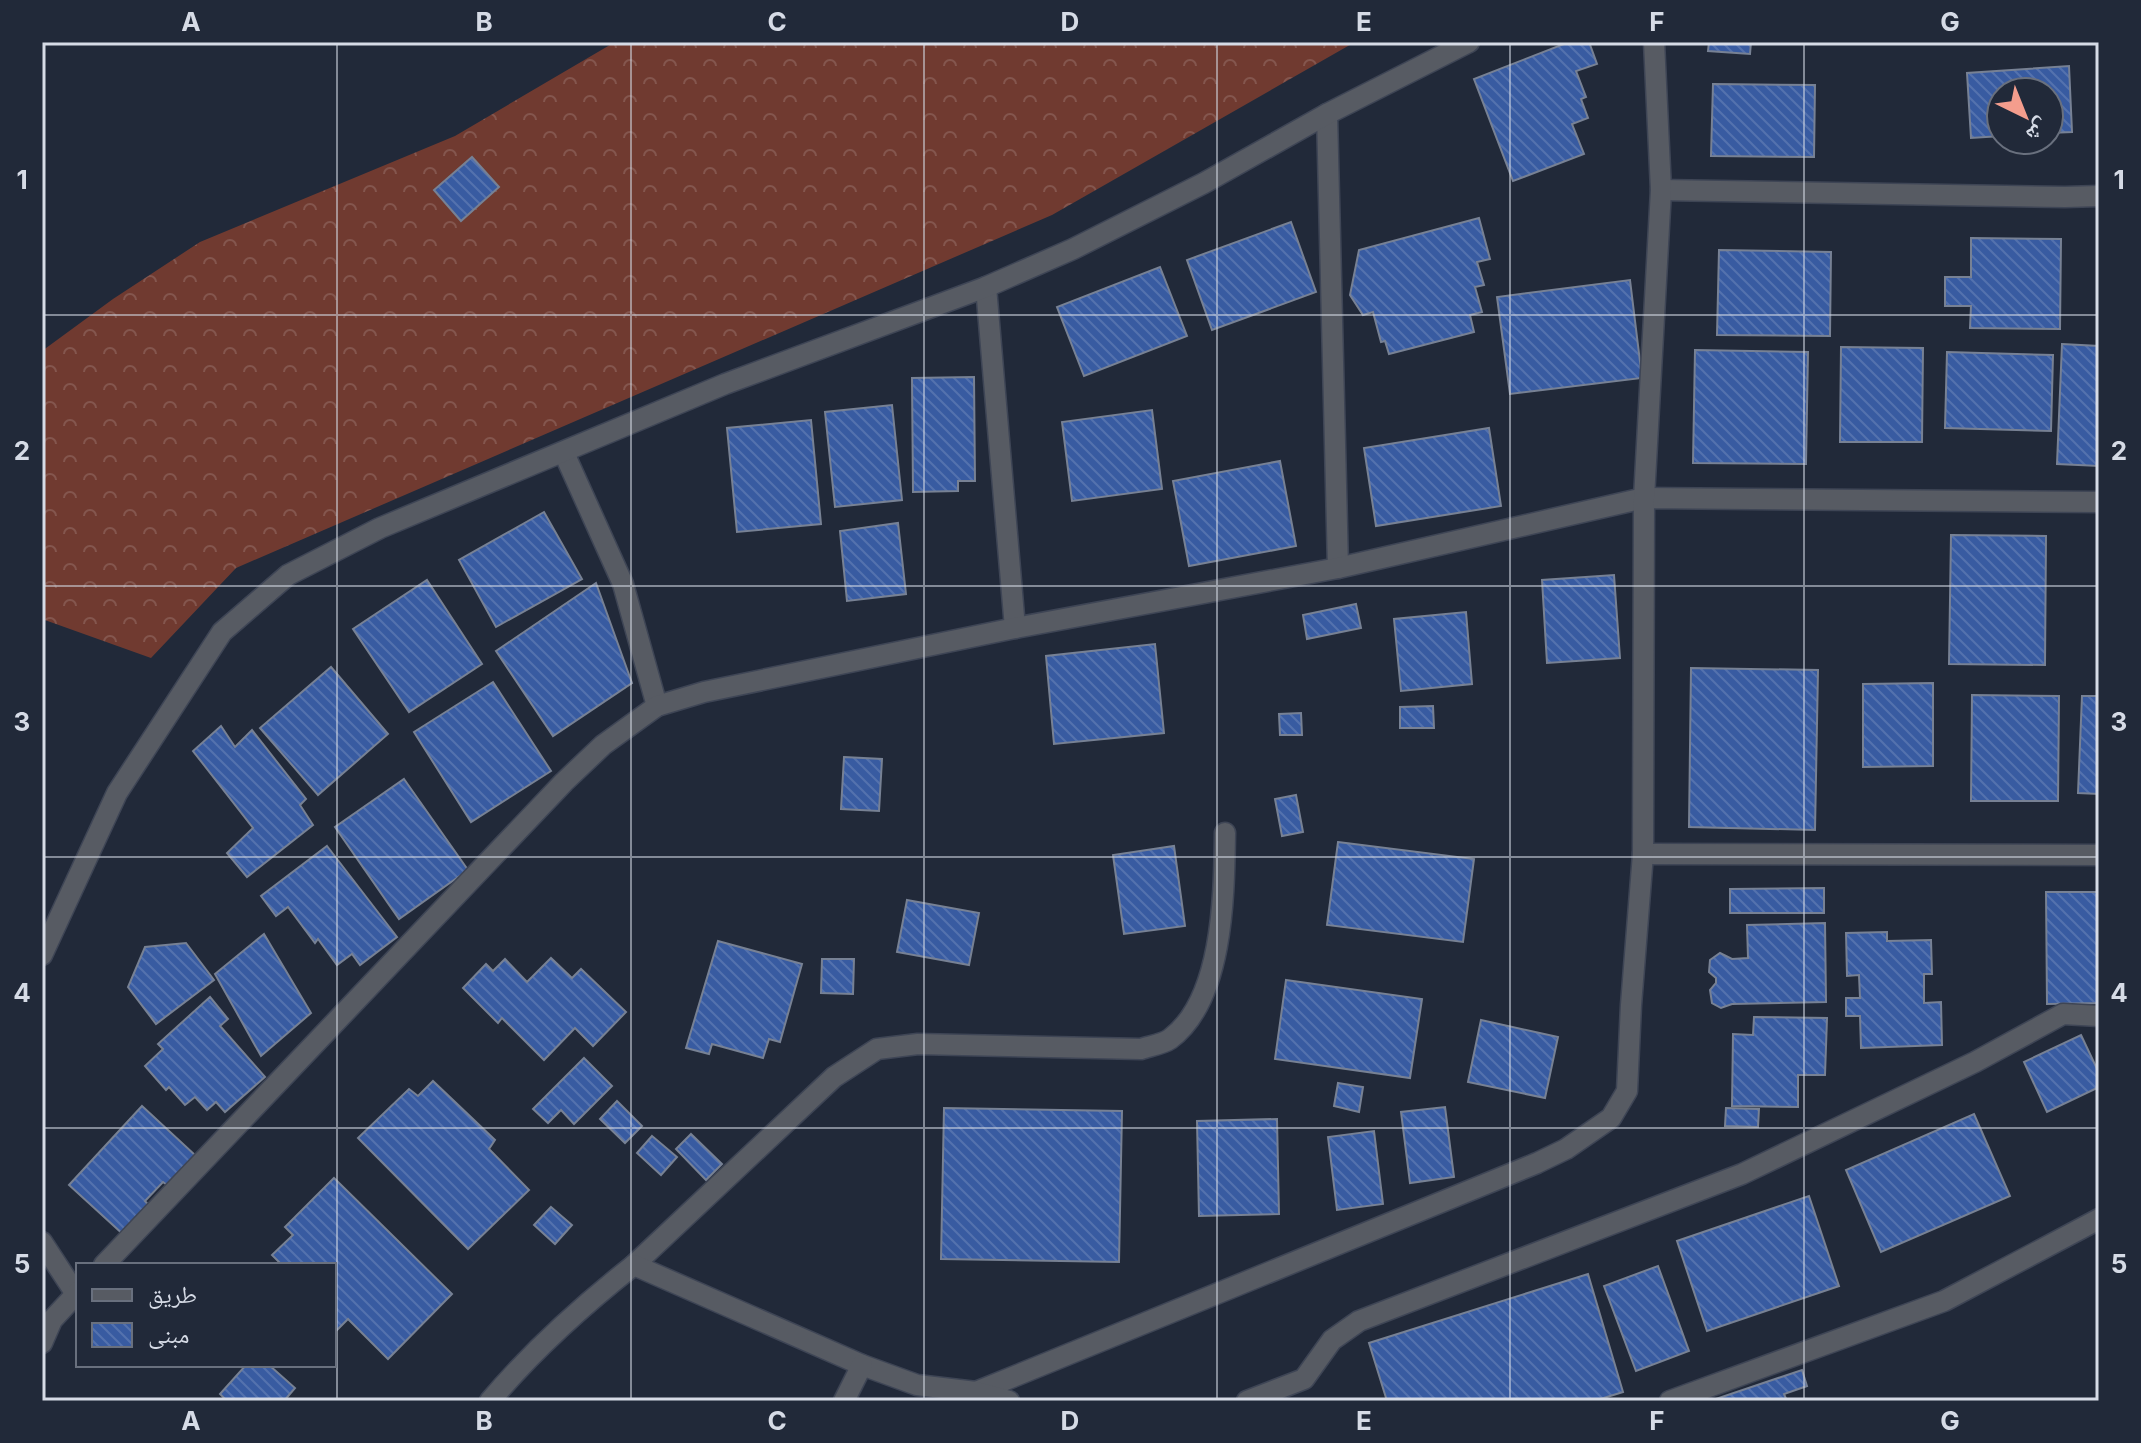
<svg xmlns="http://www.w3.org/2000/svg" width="2141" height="1443" font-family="Inter,'Noto Naskh Arabic',sans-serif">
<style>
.forest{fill:url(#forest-crowns)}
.building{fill:url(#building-back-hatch);stroke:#778194;stroke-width:2}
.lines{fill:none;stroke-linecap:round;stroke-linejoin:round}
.minor-casing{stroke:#3e4555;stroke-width:23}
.minor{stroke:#575b63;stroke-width:20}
.grid{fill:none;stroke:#d6dbe6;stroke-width:2;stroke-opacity:0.55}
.neatline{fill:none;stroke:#d6dbe6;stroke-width:3}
.grid-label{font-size:26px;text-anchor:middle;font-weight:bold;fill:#d6dbe6}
</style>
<defs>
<pattern id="forest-crowns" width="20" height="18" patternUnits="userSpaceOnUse" patternTransform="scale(2)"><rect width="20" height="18" fill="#703a30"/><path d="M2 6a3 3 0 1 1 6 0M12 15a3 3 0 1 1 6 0" fill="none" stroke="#84564e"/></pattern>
<pattern id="building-back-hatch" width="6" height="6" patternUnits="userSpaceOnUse" patternTransform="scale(2)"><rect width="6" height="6" fill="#385ba1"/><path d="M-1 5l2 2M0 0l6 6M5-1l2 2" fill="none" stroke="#5472ae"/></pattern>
</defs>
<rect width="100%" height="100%" fill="#212939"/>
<polygon class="forest" points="615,42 1355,42 1052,215 236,568 151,658 42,619 42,351 113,299 200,242 455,136"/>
<g class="building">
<polygon points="1569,42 1589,42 1597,64 1576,71 1586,97 1581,99 1588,118 1572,124 1584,154 1513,181 1474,79"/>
<polygon points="1709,42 1751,42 1750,54 1708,51"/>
<polygon points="2069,66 2072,132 2049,133 2049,92 2001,92 2001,136 1971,138 1967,73"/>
<polygon points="1713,84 1815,85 1814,157 1711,156"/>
<polygon points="472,157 499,187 461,221 434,190"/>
<polygon points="1479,218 1490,259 1477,262 1484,285 1475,287 1482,312 1470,315 1474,332 1389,354 1385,341 1381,342 1373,312 1363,315 1350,295 1359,250"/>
<polygon points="1291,222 1316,292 1212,330 1187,260"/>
<polygon points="1971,238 2061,239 2060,329 1970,328 1971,306 1945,306 1945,277 1971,277"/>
<polygon points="1719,250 1831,252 1830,336 1717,335"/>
<polygon points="1160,267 1187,336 1084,376 1057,307"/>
<polygon points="1630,280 1642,378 1510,394 1497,297"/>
<polygon points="2062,344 2099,346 2099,466 2057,464"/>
<polygon points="1841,347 1923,348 1922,442 1840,442"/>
<polygon points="1695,350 1808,352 1806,464 1693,463"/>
<polygon points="1947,352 2053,355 2051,431 1945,428"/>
<polygon points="974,377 975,481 958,481 958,491 913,492 912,378"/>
<polygon points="892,405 902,500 835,507 825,412"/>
<polygon points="1152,410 1162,489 1072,501 1062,422"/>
<polygon points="811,420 821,524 737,532 727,428"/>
<polygon points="1489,428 1501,506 1376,526 1364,448"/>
<polygon points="1280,461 1296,546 1189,566 1173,481"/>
<polygon points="544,512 582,579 496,627 459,560"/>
<polygon points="898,523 906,594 847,601 840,531"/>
<polygon points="1951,535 2046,536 2045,665 1949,664"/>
<polygon points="1614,575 1620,658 1547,663 1542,580"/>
<polygon points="427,580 482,664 409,712 353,629"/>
<polygon points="596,583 632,683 553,736 496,651"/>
<polygon points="1356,604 1361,628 1307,639 1303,615"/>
<polygon points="1466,612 1472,684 1401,691 1394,619"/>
<polygon points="1155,644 1164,733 1054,744 1046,656"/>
<polygon points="331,667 388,734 318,795 260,728"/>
<polygon points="1691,668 1818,670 1815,830 1689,827"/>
<polygon points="493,682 551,771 471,822 414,732"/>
<polygon points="1933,683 1933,766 1863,767 1863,684"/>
<polygon points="1972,695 2059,696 2058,801 1971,801"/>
<polygon points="2082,696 2099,696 2099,794 2078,793"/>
<polygon points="1433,706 1434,728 1400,728 1400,707"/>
<polygon points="1301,713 1302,735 1280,735 1279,714"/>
<polygon points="221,726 235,747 252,730 306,799 300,805 313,825 247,877 227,853 253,828 193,751"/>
<polygon points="844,757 882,759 879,811 841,809"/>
<polygon points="404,779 468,870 399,919 335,827"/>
<polygon points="1296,795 1303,832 1282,836 1275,799"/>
<polygon points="1338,842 1474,859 1463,942 1327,925"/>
<polygon points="327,846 397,937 360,965 352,954 337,965 318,939 315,943 288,907 276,916 261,896"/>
<polygon points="1174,846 1185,926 1124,934 1113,855"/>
<polygon points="1824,888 1824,913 1730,913 1730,889"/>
<polygon points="2046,892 2099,892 2099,1003 2047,1004"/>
<polygon points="907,900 979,913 969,965 897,952"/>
<polygon points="1825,923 1826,1002 1732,1004 1721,1008 1712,1003 1710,990 1716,983 1716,978 1709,972 1710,960 1720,953 1732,959 1748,958 1747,925"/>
<polygon points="1887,932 1887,941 1931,940 1932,974 1924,974 1924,1003 1941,1002 1942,1045 1861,1048 1860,1016 1846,1016 1846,998 1860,998 1859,975 1847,976 1846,933"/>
<polygon points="264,934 311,1013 261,1056 215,974"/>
<polygon points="718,941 802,964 780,1042 769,1039 763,1058 712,1044 709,1054 686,1048"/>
<polygon points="186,943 214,980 156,1024 128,987 145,947"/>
<polygon points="551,958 572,978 581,969 626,1012 593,1046 575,1028 544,1060 502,1018 498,1023 463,988 486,964 493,971 505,959 527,982"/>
<polygon points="822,959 854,959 853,994 821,993"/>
<polygon points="1286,980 1422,999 1410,1078 1275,1059"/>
<polygon points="210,997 228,1019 220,1026 265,1077 225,1112 216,1102 207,1110 195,1097 185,1105 169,1087 166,1090 145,1066 163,1049 158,1044"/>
<polygon points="1754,1017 1827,1018 1825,1075 1798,1075 1798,1107 1732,1106 1733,1034 1753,1035"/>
<polygon points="1481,1020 1558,1037 1545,1098 1468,1082"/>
<polygon points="2081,1035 2099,1073 2099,1087 2047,1112 2024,1062"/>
<polygon points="584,1058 612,1086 574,1124 561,1110 548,1123 533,1109"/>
<polygon points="433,1081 495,1140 489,1149 529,1190 468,1249 358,1138 409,1089 418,1096"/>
<polygon points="1338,1083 1363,1087 1359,1112 1334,1106"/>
<polygon points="617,1101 642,1126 625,1143 600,1119"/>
<polygon points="142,1106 195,1155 167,1185 163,1182 145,1201 151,1208 125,1236 69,1185"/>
<polygon points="1445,1107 1454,1177 1410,1183 1401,1112"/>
<polygon points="944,1108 1122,1111 1119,1262 941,1259"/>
<polygon points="1726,1108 1759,1109 1758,1127 1725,1126"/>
<polygon points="1974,1114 2010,1196 1881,1252 1846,1170"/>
<polygon points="1277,1119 1279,1214 1199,1216 1197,1121"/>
<polygon points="1374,1131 1383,1204 1337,1210 1328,1137"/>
<polygon points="691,1134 722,1164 706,1180 676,1149"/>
<polygon points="652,1136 677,1157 661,1175 637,1153"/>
<polygon points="334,1178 452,1294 388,1359 348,1319 334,1333 334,1265 282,1265 272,1255 293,1235 285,1227"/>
<polygon points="1809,1196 1839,1286 1707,1331 1677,1241"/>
<polygon points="551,1207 572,1225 555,1244 534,1225"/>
<polygon points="1658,1266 1689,1351 1636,1371 1604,1286"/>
<polygon points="1588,1274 1623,1392 1594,1401 1387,1401 1369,1343"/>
<polygon points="246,1365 269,1365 295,1388 284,1401 227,1401 220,1394"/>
<polygon points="1802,1370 1807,1386 1784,1394 1787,1401 1710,1401"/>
</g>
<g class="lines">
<g class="minor-casing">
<g id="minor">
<polyline points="1327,114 1338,568"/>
<polyline points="1661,190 2065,197 2099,196"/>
<polyline points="986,287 1015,628"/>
<polyline points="564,453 623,584 657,706"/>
<polyline points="1643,854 2099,855"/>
<polyline points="42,955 117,793 222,632 288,575 380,528 725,384 986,287 1073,249 1204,183 1327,114 1469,42"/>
<polyline points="42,1242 76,1294"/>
<polyline points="104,1265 564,782 603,745 657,706 704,692 1015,628 1338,568 1644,498 2099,502"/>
<path d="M634 1265 834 1077 877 1049 918 1044 1141 1049C1150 1046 1163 1044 1170 1039 1224 999 1224 893 1225 833"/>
<polyline points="42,1343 52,1320 78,1292"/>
<polyline points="976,1392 1537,1163 1566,1149 1611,1118 1627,1091 1631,1005 1643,854 1644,498 1661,190 1654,42"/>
<path d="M490 1401C533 1350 582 1306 634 1265L862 1365 917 1385 976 1392 1009 1401"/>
<polyline points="844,1401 862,1365"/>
<polyline points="1247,1401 1304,1379 1332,1340 1359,1321 1742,1174 1975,1062 2063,1014 2099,1016"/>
<polyline points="1670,1401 1944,1301 2099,1219"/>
</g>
</g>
<use href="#minor" class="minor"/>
</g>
<path class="grid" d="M337 42V1401M631 42V1401M924 42V1401M1217 42V1401M1510 42V1401M1804 42V1401M42 315H2099M42 586H2099M42 857H2099M42 1128H2099"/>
<rect width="2141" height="1443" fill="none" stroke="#212939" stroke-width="88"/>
<rect x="76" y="1263" width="260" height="104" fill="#212939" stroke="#69707e" stroke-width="2"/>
<rect x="92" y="1289" width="40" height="12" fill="#575b63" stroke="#69707e" stroke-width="2"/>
<text x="148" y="1303" font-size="24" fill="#d6dbe6">طريق</text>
<rect x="92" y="1323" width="40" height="24" fill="url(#building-back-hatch)" stroke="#69707e" stroke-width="2"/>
<text x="148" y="1343" font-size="24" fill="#d6dbe6">مبنى</text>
<g transform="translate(2025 116) rotate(137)"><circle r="38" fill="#212939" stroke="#69707e" stroke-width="2"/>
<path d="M0-6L14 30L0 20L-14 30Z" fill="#f49d8d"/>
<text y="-12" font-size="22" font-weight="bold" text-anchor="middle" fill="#d6dbe6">ش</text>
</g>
<rect x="44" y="44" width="2053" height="1355" class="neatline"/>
<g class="grid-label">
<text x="191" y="31">A</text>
<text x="484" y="31">B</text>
<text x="777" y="31">C</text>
<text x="1070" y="31">D</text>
<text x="1364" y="31">E</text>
<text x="1657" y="31">F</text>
<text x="1950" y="31">G</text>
<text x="22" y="189">1</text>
<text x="2119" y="189">1</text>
<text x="22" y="460">2</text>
<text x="2119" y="460">2</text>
<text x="22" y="731">3</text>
<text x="2119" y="731">3</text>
<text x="22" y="1002">4</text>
<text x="2119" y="1002">4</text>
<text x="22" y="1273">5</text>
<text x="2119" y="1273">5</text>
<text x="191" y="1430">A</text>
<text x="484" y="1430">B</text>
<text x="777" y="1430">C</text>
<text x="1070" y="1430">D</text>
<text x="1364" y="1430">E</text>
<text x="1657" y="1430">F</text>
<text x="1950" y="1430">G</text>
</g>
</svg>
